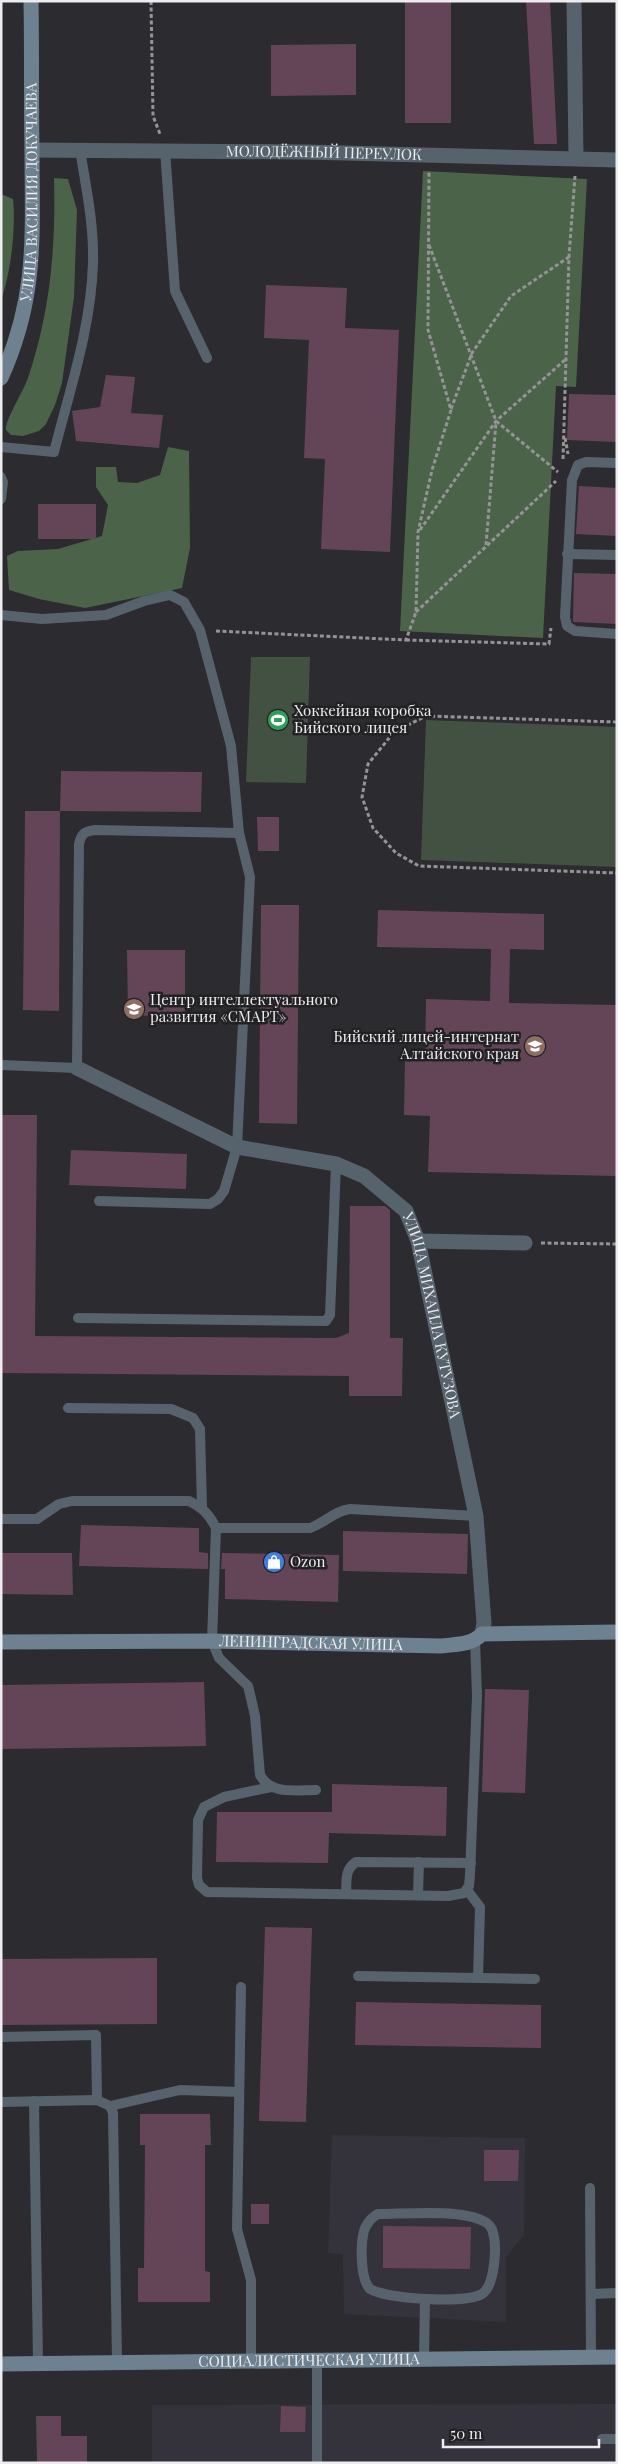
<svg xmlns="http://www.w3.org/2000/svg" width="618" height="2464" font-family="'Playfair Display',serif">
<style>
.built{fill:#34333c}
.green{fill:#425141}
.forest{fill:#4b6349}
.building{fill:#644557}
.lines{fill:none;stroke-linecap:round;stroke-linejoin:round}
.path{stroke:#949497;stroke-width:3;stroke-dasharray:4 2.5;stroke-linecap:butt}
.lane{stroke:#56636d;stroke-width:10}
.street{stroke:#56636d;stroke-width:15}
.secondary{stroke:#6d8191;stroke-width:15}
.labels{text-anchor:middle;stroke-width:5;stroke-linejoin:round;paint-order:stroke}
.street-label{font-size:15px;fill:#ededef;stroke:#222225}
.poi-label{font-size:15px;fill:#ededef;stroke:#222225;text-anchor:start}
</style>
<rect width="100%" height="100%" fill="#2c2b2f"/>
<g class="built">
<polygon points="332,2135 525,2138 524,2235 506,2257 506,2322 344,2314 343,2254 328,2253"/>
<polygon points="617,2404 617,2463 152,2463 152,2405"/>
</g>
<g class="green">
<polygon points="251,657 310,657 306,783 246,782"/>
<polygon points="426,720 617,727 617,867 421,860"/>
</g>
<g class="forest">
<polygon points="423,171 587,179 576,387 556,386 543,638 400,631"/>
<path d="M54 178 68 179 77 210 74 297 62 383 55 405 46 424 39 431 23 436 11 435 6 430C4 422 24 390 28 378 50 313 56 247 54 178Z"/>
<path d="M1 194 13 199C16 228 11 272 1 300Z"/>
<polygon points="168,447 189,451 190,548 182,588 85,608 39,599 9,590 7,556 18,551 58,549 102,536 108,505 96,487 96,467 116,467 118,482 137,483 160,475"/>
</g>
<g class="building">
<rect x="405" y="1" width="46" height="122"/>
<polygon points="526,1 550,1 557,144 534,144"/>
<polygon points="356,44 356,95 271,96 271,45"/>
<polygon points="266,285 347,288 345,328 399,330 390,552 321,549 325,459 304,458 309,340 264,338"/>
<polygon points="106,375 135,377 131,413 163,415 159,448 76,441 72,411 100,407"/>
<polygon points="569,394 617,395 617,442 567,440"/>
<polygon points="579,486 617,488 617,536 576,534"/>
<rect x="38" y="504" width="58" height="35"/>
<polygon points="574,573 617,574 617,624 573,622"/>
<polygon points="61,771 202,772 201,812 60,811"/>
<polygon points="25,811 60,811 59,1011 23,1010"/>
<polygon points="257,817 279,817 279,851 258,851"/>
<polygon points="261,905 299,905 297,1124 259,1123"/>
<polygon points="378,910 544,914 544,950 510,949 509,1003 617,1005 617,1176 428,1172 430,1116 404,1115 405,1056 425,1057 426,999 490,1001 491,949 377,947"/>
<polygon points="127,950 185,950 185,1015 128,1016"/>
<polygon points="1,1115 37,1115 35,1336 336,1338 349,1333 350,1206 385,1206 390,1210 390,1338 403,1338 402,1396 349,1396 349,1376 1,1373"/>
<polygon points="71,1150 187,1154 186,1189 69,1185"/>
<polygon points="81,1525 199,1528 199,1552 208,1553 208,1569 79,1566"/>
<polygon points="343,1531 468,1534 467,1574 343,1571"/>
<polygon points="1,1553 72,1553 73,1595 1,1594"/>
<polygon points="222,1553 339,1555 338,1602 225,1599 225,1569 221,1569"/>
<polygon points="204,1682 206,1746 1,1749 1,1685"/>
<polygon points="485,1689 529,1690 525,1793 482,1792"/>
<polygon points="332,1784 447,1787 446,1836 329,1833 328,1863 216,1862 217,1812 332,1812"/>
<polygon points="265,1927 312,1928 306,2122 259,2121"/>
<polygon points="157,1958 157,2024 1,2025 1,1959"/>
<polygon points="356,2002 541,2005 541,2048 355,2045"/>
<polygon points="140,2114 210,2114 211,2145 205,2145 205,2271 210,2272 210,2302 138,2302 138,2268 144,2268 145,2145 140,2145"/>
<polygon points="484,2150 519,2150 518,2181 484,2181"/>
<rect x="251" y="2204" width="18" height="20"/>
<polygon points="383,2226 471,2227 470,2269 383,2268"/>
<polygon points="281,2406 306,2407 305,2432 280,2432"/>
<polygon points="36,2416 61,2416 61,2436 87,2436 87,2463 37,2463"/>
</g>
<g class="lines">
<g class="path">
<polyline points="151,1 153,116 160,134"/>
<polyline points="429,245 496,421 558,472"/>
<polyline points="451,409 472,353 511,296 569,257"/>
<polyline points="565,438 568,454"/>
<polyline points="563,459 569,256 575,176"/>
<polyline points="420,530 496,421 566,359"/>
<polyline points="486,545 496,422"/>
<polyline points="416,612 556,481"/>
<polyline points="216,631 406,640 416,612 418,532 432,470 451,410 428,330 429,172"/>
<polyline points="406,640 549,644 551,628"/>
<polyline points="617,722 426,716 394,732 368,764 362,797 373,828 396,853 419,866 617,873"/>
<polyline points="541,1243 617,1244"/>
</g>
<g class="lane">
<polyline points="165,150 175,291 207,358"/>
<path d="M1 447 54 452C70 389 91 328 93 263 94 224 86 187 80 150"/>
<polyline points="617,463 586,462 578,465 572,480 565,617 567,626 575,631 617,634"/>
<polyline points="1,477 3,482 1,499"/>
<polyline points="567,554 617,555"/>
<polyline points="1,615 42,619 106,615 144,601 170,595 184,602 200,630 231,746 239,833 250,877 237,1147 224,1191 218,1199 210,1204 99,1201"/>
<path d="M1 1065 77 1068 79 844C81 834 85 831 95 830L239 833"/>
<polyline points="78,1318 326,1321 330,1315 336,1164"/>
<polyline points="68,1408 171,1409 193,1418 200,1429 202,1508"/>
<path d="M1 1519H37L59 1504 72 1501H189C203 1508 209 1514 216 1528L212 1641 219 1658 248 1686 250 1694 255 1716 260 1775C271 1795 295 1790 316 1790"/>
<path d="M216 1528H310C325 1523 334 1511 350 1509L476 1516"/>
<polyline points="271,1787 224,1797 204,1807 198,1820 197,1878 199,1885 207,1892 448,1896 464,1893 469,1886 470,1875 477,1696 475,1640"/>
<polyline points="467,1890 480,1907 478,1978"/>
<path d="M346 1894C347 1881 344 1870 356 1862L471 1863"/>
<polyline points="418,1895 419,1862"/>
<polyline points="358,1976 535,1979"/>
<polyline points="241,1987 237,2229 251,2280 251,2361"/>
<polyline points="1,2037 96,2035 97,2100"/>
<polyline points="34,2101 38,2363"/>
<polyline points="1,2102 97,2100 110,2106 113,2113 117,2362"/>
<polyline points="110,2106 180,2090 239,2092"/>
<polyline points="590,2188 591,2357"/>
<path d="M378 2214C405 2214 458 2209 481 2220 487 2222 492 2227 493 2233 497 2246 495 2286 482 2294 465 2304 387 2299 370 2289 360 2279 360 2241 365 2228 368 2222 372 2217 378 2214Z"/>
<polyline points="591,2294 617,2293"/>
<polyline points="424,2359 425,2299"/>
<polyline points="602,2439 617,2439"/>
<polyline points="317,2463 317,2360"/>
</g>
<g class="street">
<polyline points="574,1 576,158"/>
<path id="s1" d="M32 150 306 152 617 160"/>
<path id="s2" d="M77 1068 237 1147 336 1164 364 1176 406 1211 418 1241 476 1516 484 1623 482 1634"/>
<polyline points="418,1241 525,1243"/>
</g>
<g class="secondary">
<path id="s3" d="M1 378C38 296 32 236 32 150 31 100 32 51 31 1"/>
<path id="s4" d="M1 1642 212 1641 441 1646C457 1644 471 1645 482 1634L617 1632"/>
<path id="s5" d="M1 2364 617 2357"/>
</g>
</g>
<defs>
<g id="stadium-disc" transform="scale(1.125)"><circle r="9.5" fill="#2e9e5b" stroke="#222225"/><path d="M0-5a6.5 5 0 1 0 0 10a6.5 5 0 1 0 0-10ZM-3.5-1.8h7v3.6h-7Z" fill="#fff"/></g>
<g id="school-disc" transform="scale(1.125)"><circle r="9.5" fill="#8d6e63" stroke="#222225"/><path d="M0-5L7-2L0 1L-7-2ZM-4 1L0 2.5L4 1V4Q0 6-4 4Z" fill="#fff"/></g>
<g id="shop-disc" transform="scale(1.125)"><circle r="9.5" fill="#3f7fe0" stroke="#222225"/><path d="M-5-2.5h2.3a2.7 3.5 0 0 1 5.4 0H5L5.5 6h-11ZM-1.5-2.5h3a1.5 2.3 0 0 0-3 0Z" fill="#fff"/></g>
</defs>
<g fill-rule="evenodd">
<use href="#stadium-disc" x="278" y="720"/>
<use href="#school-disc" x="134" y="1009"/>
<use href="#school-disc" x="535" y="1046"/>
<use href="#shop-disc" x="274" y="1562"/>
</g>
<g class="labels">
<g class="street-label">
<text dy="5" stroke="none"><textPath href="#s1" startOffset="292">МОЛОДЁЖНЫЙ ПЕРЕУЛОК</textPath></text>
<text dy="5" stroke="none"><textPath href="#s3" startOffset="190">УЛИЦА ВАСИЛИЯ ДОКУЧАЕВА</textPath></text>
<text dy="5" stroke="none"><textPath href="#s2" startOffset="472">УЛИЦА МИХАИЛА КУТУЗОВА</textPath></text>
<text dy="5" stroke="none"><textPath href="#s4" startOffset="310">ЛЕНИНГРАДСКАЯ УЛИЦА</textPath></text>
<text dy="5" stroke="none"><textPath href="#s5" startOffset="308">СОЦИАЛИСТИЧЕСКАЯ УЛИЦА</textPath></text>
</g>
<g class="poi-label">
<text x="294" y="716">Хоккейная коробка<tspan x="294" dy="17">Бийского лицея</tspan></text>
<text x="150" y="1005">Центр интеллектуального<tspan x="150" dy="17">развития «СМАРТ»</tspan></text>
<text x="519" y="1042" text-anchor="end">Бийский лицей-интернат<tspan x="519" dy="17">Алтайского края</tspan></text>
<text x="290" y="1567">Ozon</text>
</g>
</g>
<rect width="618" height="2464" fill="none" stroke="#ededef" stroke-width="5"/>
<path d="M443 2439v8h156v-8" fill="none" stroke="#ededef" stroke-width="2.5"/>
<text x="450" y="2439" font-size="15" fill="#ededef" stroke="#222225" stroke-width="4" paint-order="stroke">50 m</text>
</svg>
